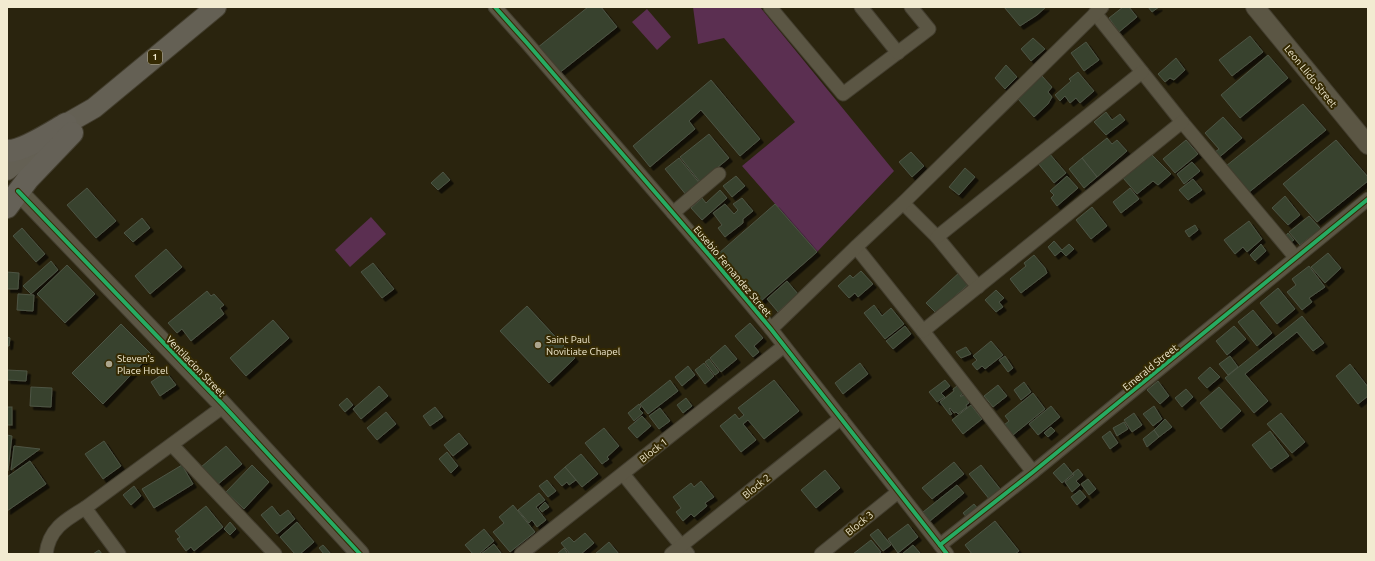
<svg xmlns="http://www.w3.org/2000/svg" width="1375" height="561" font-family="Ubuntu,sans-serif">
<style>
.green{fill:#5b2f51}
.building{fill:#37432f;stroke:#4e5444;filter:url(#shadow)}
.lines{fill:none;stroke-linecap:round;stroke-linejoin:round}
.street-casing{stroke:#433e2f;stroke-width:15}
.secondary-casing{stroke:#433e2f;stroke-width:20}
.primary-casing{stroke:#433e2f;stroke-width:22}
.highway-casing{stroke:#433e2f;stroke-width:24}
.street{stroke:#5b5644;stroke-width:13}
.secondary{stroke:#5b5644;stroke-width:18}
.primary{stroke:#646054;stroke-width:20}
.highway{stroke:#656157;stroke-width:22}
.cycleway-casing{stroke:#352a03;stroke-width:6}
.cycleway{stroke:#26ab63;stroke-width:4}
.poi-dot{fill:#aca58d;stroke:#352a03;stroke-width:1.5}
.labels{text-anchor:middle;stroke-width:4;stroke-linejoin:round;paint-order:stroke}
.shield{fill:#352a03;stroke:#b9b193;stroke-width:1}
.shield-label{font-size:9px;font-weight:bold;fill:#f2ebd1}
.street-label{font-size:10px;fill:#f2ebd1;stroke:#352a03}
.poi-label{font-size:10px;fill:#f2ebd1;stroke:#352a03;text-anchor:start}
</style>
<defs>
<filter id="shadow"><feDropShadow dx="3.5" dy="3.5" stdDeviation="0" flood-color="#0009"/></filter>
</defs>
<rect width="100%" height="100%" fill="#2a240e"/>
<g class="green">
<polygon points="693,7 760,7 894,171 817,252 742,166 795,122 724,38 698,44"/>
<polygon points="647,9 671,37 657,50 632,22"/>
<polygon points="371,217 386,234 350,267 335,250"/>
</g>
<g class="building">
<polygon points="588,7 601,7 617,27 558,74 537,48"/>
<polygon points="1004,7 1046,7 1037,15 1020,26"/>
<polygon points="1123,7 1129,7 1137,17 1119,32 1109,18"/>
<polygon points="1148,7 1159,7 1152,12"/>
<polygon points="1250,36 1263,52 1232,76 1219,60"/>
<polygon points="1033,38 1045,49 1031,61 1021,49"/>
<polygon points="1086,42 1099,60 1084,71 1071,53"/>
<polygon points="1268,55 1288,78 1240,118 1221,95"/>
<polygon points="1176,58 1185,70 1174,80 1170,78 1165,82 1158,74"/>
<polygon points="1006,65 1017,77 1005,89 995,78"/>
<polygon points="1078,72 1094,91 1080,103 1076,98 1070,103 1065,96 1060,101 1055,95 1071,81 1069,79"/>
<polygon points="1042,76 1052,87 1048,92 1052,97 1048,104 1034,117 1018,99"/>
<polygon points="711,80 760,139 740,156 701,110 689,121 695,129 650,167 633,146"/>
<polygon points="1303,104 1326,130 1248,193 1226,166"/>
<polygon points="1106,112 1112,120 1120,114 1125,120 1106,135 1094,122"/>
<polygon points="1223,117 1242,138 1216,160 1211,155 1219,149 1205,133"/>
<polygon points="709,134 729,158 700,182 680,157"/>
<polygon points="1107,138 1112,144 1117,140 1127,151 1097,177 1082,158"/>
<polygon points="1186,140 1198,154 1175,173 1163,159"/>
<polygon points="1336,140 1368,177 1368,181 1317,222 1283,184"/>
<polygon points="911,152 924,166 912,177 899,162"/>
<polygon points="1049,153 1066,173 1054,183 1037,162"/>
<polygon points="1152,155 1171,174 1158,185 1153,181 1137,194 1123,178"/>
<polygon points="679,158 701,185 687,196 665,169"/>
<polygon points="1082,158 1097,177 1084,188 1069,169"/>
<polygon points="1192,162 1200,171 1184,184 1177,174"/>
<polygon points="965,168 975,177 959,195 949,187"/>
<polygon points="443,172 450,180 438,190 431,183"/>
<polygon points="736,176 745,186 732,197 723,186"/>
<polygon points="1067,176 1078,188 1057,206 1051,198 1054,195 1050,191"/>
<polygon points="1193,179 1202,190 1188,200 1179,190"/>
<polygon points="87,188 116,221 96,238 67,205"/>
<polygon points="1130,188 1139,199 1121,213 1113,202"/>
<polygon points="720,190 727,198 702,220 691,208 702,198 706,203"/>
<polygon points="1285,196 1300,215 1288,225 1272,208"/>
<polygon points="742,198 753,211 743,219 743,223 725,237 718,228 722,225 713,213 725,204 734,214 738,210 733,204"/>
<polygon points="775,204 817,252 761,301 719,253"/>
<polygon points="1092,207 1107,226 1091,239 1076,220"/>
<polygon points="1309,216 1321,229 1300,245 1289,232"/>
<polygon points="142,218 150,228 133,242 124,233"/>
<polygon points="1249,221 1262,239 1247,252 1243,247 1235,254 1224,240"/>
<polygon points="1195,225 1198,230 1189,237 1185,231"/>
<polygon points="22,228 45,254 36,262 13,236"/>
<polygon points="1288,233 1294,240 1289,243 1285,237"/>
<polygon points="1054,241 1062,250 1069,244 1074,249 1066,256 1061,251 1055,256 1048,247"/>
<polygon points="1261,244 1266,251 1255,261 1250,255"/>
<polygon points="166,249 182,267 150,294 135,276"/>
<polygon points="1328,253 1341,268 1325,283 1311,267"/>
<polygon points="1034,255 1045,268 1047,273 1021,293 1010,279 1026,266 1024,263"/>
<polygon points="51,261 58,270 31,294 23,286"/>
<polygon points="373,263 394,289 382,298 361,272"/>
<polygon points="67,265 95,294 65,323 37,294"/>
<polygon points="1309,266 1325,287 1309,298 1312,302 1302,310 1287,292 1296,285 1292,279"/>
<polygon points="861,271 873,284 858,297 855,293 849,298 838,286 850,275 853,278"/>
<polygon points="961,271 970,283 936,313 926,303"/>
<polygon points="7,272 19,273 18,289 7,289"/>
<polygon points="787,281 798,294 778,312 767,299"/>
<polygon points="1278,288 1295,309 1277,324 1260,303"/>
<polygon points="996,290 1004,298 999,302 1003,307 996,312 985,300"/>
<polygon points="207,291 211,296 214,294 224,305 220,308 224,314 191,341 182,329 177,333 168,323"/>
<polygon points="18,294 34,295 33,311 17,310"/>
<polygon points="874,305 882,316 891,308 904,324 885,339 864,313"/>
<polygon points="527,306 575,358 549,383 500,331"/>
<polygon points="1253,310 1272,333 1257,346 1238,322"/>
<polygon points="1302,316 1324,343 1313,351 1297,332 1245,374 1268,401 1254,413 1225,378"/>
<polygon points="273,320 289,338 246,376 230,358"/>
<polygon points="750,323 763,338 754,346 759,352 753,357 735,336"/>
<polygon points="121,324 151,354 103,404 72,373"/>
<polygon points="905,326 911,334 893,349 886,341"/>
<polygon points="1234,326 1246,339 1227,355 1216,341"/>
<polygon points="7,337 10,338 9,346 7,346"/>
<polygon points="991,341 1003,355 985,369 982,366 977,370 972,364 977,360 973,356"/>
<polygon points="725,345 737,359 721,372 710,358"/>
<polygon points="966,347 971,354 961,358 956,352"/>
<polygon points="1005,356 1013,368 1008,372 999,360"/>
<polygon points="1230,356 1238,367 1228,375 1219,364"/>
<polygon points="709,359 719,372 715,375 705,362"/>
<polygon points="704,363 714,376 705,384 695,370"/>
<polygon points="860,363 868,374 843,394 835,383"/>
<polygon points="1350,364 1368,387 1368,396 1358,404 1336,376"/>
<polygon points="688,366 695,375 682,386 675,377"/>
<polygon points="1210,367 1220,377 1207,388 1198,378"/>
<polygon points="7,370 27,371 26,381 7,380"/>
<polygon points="166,372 176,385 160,396 151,382"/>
<polygon points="670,380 678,391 648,414 640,404"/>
<polygon points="774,380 799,411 764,439 748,420 743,424 756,440 741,452 720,426 735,414 739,419 744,415 738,408"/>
<polygon points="945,380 950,386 941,393 945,397 937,402 929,392"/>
<polygon points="1158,381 1169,396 1160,404 1147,390"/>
<polygon points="1024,382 1031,392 1021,400 1014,390"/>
<polygon points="961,383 967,390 960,396 962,396 965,394 969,400 968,401 969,403 966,405 967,407 958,414 956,412 954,413 950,408 949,409 952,414 950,415 940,402 954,391 953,389"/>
<polygon points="998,385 1007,396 993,407 984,396"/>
<polygon points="379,386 388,396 361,419 353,409"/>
<polygon points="31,387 52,388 51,407 30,406"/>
<polygon points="1219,387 1241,411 1221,429 1200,403"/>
<polygon points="1186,389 1193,397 1182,407 1175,398"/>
<polygon points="1033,393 1045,409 1013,435 1004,425 1009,421 1005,416"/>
<polygon points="347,398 353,405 345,412 339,405"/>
<polygon points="686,398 692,406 683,413 677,405"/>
<polygon points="639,404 641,407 639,409 643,413 634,421 628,413"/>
<polygon points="971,405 982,419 963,434 952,420"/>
<polygon points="1051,406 1060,417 1038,435 1029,424"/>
<polygon points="1154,406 1162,419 1153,426 1143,414"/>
<rect x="7" y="407" width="5" height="18"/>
<polygon points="435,407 443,417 430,426 423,416"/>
<polygon points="660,408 670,421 659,429 649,416"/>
<polygon points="386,412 396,424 377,440 367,428"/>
<polygon points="1134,413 1142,425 1132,432 1124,420"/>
<polygon points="1281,413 1305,442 1292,453 1267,424"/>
<polygon points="642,416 651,426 637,438 628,428"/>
<polygon points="1165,419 1172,427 1159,437 1154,430"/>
<polygon points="1124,422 1128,429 1117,436 1113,428"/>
<polygon points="1051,427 1055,431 1048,437 1044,433"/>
<polygon points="604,428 619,446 607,457 609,459 602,464 585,443"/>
<polygon points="1154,430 1159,437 1147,447 1143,439"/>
<polygon points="1110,431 1118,443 1110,449 1102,437"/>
<polygon points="1270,431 1289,456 1271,469 1252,445"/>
<polygon points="459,433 468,444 453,456 444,445"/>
<polygon points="7,435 12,436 8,471 7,472"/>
<polygon points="104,441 121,466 103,479 85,454"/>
<polygon points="14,446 40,449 11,470"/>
<polygon points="226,446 242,464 217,485 201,467"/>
<polygon points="447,452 458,466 451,473 439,459"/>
<polygon points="581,454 598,474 582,487 565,467"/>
<polygon points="30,461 46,484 7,511 7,477"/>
<polygon points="954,462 964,474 932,499 922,488"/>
<polygon points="1064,463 1073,474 1062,483 1053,473"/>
<polygon points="182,465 193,484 154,508 142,489"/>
<polygon points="252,465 269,482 244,509 226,492"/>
<polygon points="981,465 1001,490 990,500 969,474"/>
<polygon points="565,467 576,480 569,485 567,482 562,486 554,477"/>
<polygon points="1078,469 1083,475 1076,481 1080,485 1072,492 1065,482 1074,475 1073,473"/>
<polygon points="825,470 840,488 816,508 801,490"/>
<polygon points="1088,479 1096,489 1089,495 1081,484"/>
<polygon points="547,480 556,491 548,497 539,486"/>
<polygon points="701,481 714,497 705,503 707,506 694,517 691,514 683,521 676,512 681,508 673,497 691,483 694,487"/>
<polygon points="957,485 964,493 930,521 923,512"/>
<polygon points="134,486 141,496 131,505 123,495"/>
<polygon points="1080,490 1086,497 1077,505 1071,497"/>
<polygon points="539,493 545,500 536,507 546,520 537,527 532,520 529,523 518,510"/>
<polygon points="545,502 549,507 542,512 539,508"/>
<polygon points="974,504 979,510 968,519 963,513"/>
<polygon points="513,505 535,532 510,552 493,532 504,523 499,517"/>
<polygon points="206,506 223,527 194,551 191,547 186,551 177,539 180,537 175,531"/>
<polygon points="272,506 280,516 288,510 295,519 277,534 261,515"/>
<polygon points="995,521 1019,551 1015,554 972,554 965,545"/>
<polygon points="230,522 236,529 230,535 224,529"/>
<polygon points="297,522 314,542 300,554 295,554 280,537"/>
<polygon points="908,524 918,537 898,553 888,539"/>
<polygon points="484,529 494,541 479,554 473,554 465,545"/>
<polygon points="878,529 891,545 883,551 870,535"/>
<polygon points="585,533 594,543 581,554 570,554 561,543 569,537 574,542"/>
<polygon points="871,540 881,552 878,554 853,554"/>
<polygon points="609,542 619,554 595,554"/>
<polygon points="494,544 501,553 500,554 481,554"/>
<polygon points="323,545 331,554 324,554 319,548"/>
<polygon points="913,545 920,553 919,554 902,554"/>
<polygon points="564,548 568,554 559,554 558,553"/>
<polygon points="99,550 102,554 93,554"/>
</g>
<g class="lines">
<g class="street-casing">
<g id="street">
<polyline points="495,7 527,43 710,256 771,329 947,554"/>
<polyline points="770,7 843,94 929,29 911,7"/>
<polyline points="861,7 898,53"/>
<polyline points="1095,13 1182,122 1296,258"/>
<polyline points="903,203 937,237 978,287"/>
<polyline points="673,213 719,174"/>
<polyline points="937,237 1142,72"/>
<polyline points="856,247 923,331 1033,472"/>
<polyline points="771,329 856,247 903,203 1102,7"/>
<polyline points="923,331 1182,122"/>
<polyline points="172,445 275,554"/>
<polyline points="623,474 688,554"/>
<polyline points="85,508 119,554"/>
<polyline points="940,545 1033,472 1368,199"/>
<path d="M46 554C49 529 65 520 85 508L224 406"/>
<polyline points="521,554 784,346"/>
<polyline points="671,554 841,418"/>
<polyline points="821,554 898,492"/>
</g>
</g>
<g class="secondary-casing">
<g id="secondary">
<polyline points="1255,7 1368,145"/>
<polyline points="18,191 224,406 360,554"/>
</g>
</g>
<g class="primary-casing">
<polyline id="primary" points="7,170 66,124 94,108 216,7"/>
</g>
<g class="highway-casing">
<g id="highway">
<path d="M7 151C22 152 52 132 66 124"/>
<polyline points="7,207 28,179 72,133"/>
</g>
</g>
<use href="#street" class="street"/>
<use href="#secondary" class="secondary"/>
<use href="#primary" class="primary"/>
<use href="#highway" class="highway"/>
<g class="cycleway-casing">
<g id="cycleway">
<polyline points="495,7 527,43 710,256 771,329 947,554"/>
<polyline points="18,191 224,406 360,554"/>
<polyline points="940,545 1033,472 1368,199"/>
</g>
</g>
<use href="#cycleway" class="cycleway"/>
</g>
<g class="poi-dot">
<circle cx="538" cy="345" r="4"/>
<circle cx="109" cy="364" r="4"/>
</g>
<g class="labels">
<rect class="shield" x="148" y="50" width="14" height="14" rx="3"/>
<g class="shield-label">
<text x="155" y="60">1</text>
</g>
<g class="street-label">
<text transform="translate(1311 76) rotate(51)" y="4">Leon Llido Street</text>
<text transform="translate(733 271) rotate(50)" y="4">Eusebio Fernandez Street</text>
<text transform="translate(196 366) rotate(46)" y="4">Ventilacion Street</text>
<text transform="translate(1150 367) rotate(-39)" y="4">Emerald Street</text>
<text transform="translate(653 450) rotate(-38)" y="4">Block 1</text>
<text transform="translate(756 486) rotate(-39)" y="4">Block 2</text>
<text transform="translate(859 523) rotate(-39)" y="4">Block 3</text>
</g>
<g class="poi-label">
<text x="546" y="343">Saint Paul<tspan x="546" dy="12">Novitiate Chapel</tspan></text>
<text x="117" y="362">Steven’s<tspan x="117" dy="12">Place Hotel</tspan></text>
</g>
</g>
<rect width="1375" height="561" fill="none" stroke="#f2ebd1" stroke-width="16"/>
</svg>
